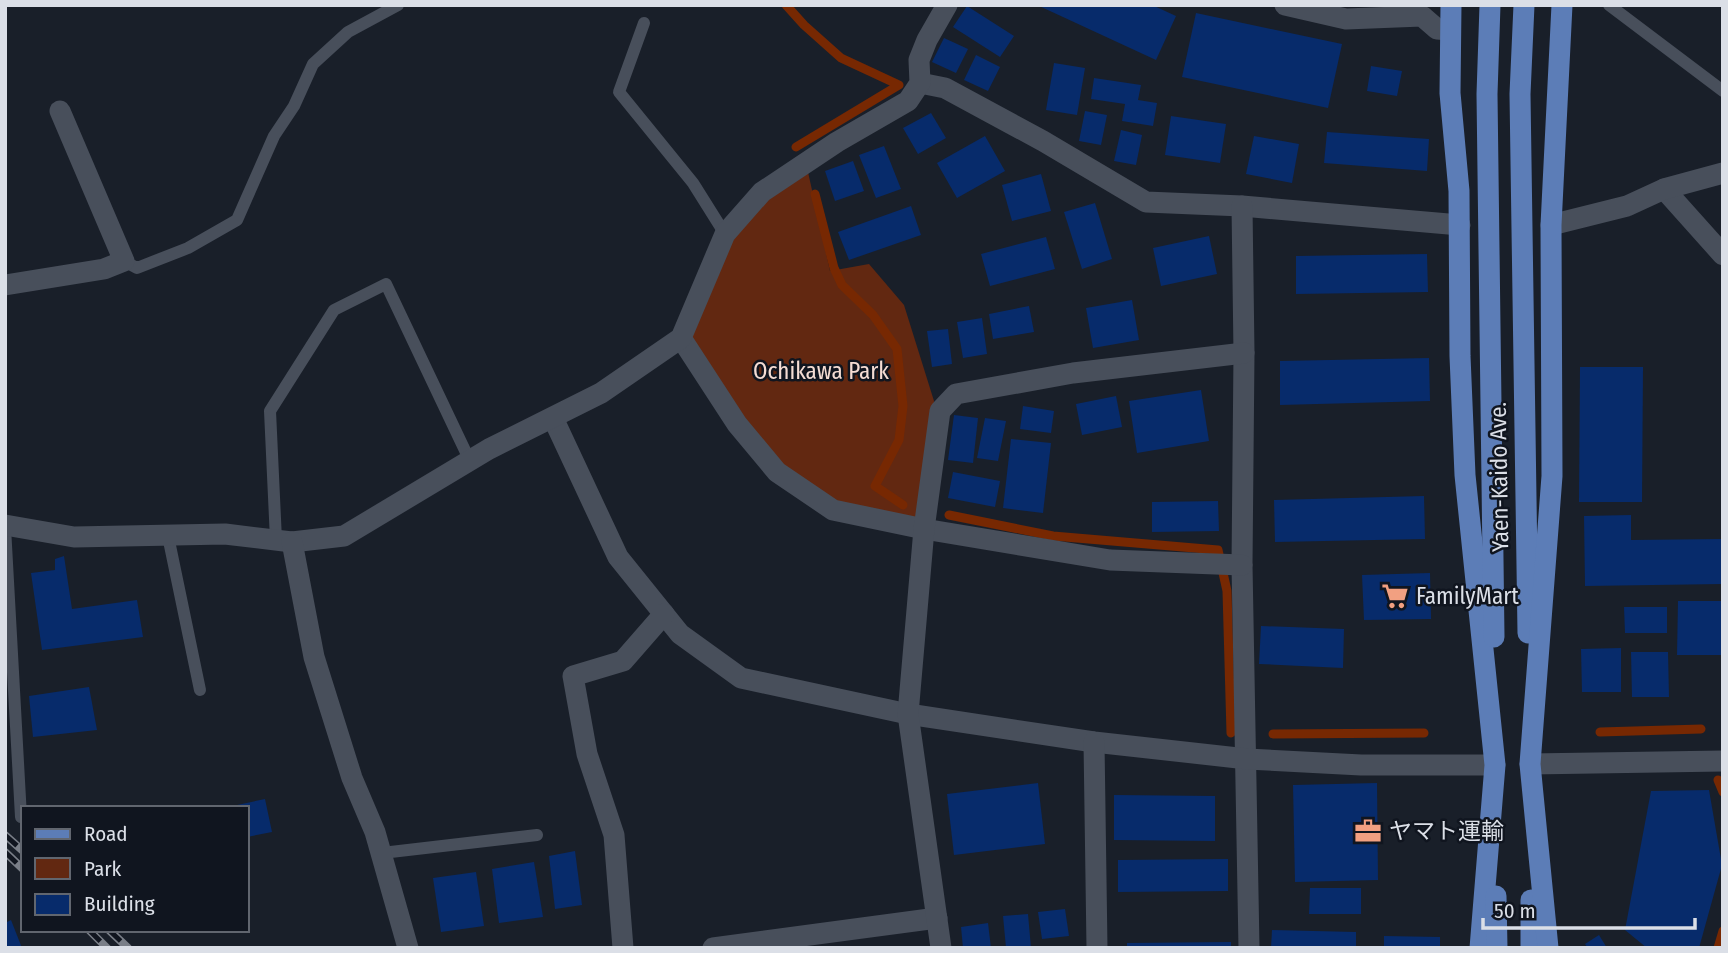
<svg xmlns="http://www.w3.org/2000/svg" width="1728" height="953" font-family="'Fira Sans Condensed','Noto Sans JP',sans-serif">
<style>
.green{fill:#622811}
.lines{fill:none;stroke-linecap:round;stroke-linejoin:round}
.stream{stroke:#772802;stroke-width:9}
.building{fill:#072b6b}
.lane{stroke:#484f5b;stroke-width:12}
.street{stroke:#484f5b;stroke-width:21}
.primary{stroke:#5c7db7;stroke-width:21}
.rail-casing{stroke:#7a7f88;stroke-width:8}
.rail{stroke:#10151f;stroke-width:5;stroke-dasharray:16;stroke-linecap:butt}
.labels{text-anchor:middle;stroke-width:5;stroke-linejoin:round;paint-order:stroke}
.park-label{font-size:23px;fill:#f4dcd3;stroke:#10151f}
.street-label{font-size:23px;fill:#dbdfe7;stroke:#10151f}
.poi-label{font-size:23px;fill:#dbdfe7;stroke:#10151f;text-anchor:start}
</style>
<rect width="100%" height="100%" fill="#191f29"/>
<polygon class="green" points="806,163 830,271 869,264 904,305 934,401 924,529 833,510 777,472 681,338 725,234"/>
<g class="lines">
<g class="stream">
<polyline points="786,5 804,25 841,58 899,85 796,147"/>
<polyline points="815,194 834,268 842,285 873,315 897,349 903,406 899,440 875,486 903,505"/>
<polyline points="949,515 1053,536 1218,550 1227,591 1231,733"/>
<polyline points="1600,732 1701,729"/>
<polyline points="1273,734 1424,733"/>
<polyline points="1718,780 1723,792"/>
<polyline points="1718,948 1723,931"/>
</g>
</g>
<g class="building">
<polygon points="1037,5 1152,5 1176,16 1156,60"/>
<polygon points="967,6 1014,36 1000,57 953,27"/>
<polygon points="1196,13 1342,44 1328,108 1182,77"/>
<polygon points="944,38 968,49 956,73 932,62"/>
<polygon points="976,55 1000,67 988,91 964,80"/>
<polygon points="1054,63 1085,68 1077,115 1046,110"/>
<polygon points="1371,66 1402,71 1397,96 1367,91"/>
<polygon points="1094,78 1141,85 1138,100 1157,103 1153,126 1122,121 1125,104 1091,99"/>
<polygon points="1085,111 1107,115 1101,145 1079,141"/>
<polygon points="931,113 946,138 918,154 903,128"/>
<polygon points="1171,116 1226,124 1220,163 1165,155"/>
<polygon points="1121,130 1142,135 1136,165 1114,161"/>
<polygon points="1327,132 1429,139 1427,171 1324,163"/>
<polygon points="985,136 1005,171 957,198 937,163"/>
<polygon points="1254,136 1299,144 1292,183 1246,174"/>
<polygon points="884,146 901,189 876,198 859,155"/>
<polygon points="853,161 864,191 835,201 825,171"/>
<polygon points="1041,174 1051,211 1012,221 1002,185"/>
<polygon points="1095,203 1112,259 1082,269 1064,212"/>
<polygon points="911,206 921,235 849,260 838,232"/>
<polygon points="1209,236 1217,274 1161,286 1153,248"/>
<polygon points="1046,237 1055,269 990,286 981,254"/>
<polygon points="1427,254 1428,292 1296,294 1296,256"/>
<polygon points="1132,300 1139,340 1093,348 1086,308"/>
<polygon points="1029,306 1034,332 993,339 989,314"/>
<polygon points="982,318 987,354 963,358 957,322"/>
<polygon points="948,329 952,364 932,367 927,331"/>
<polygon points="1429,358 1430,401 1280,405 1280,361"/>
<polygon points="1580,367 1643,367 1642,502 1579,502"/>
<polygon points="1201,390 1209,441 1137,453 1129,401"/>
<polygon points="1116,396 1122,427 1082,435 1076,404"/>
<polygon points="1023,406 1054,411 1051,433 1020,429"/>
<polygon points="954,415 978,418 973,463 948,460"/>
<polygon points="985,418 1006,421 998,461 977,458"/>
<polygon points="1011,439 1051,443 1043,513 1003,508"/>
<polygon points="953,472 1000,481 995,507 948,498"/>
<polygon points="1424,496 1425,539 1275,542 1274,500"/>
<polygon points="1218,501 1219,531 1152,532 1152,502"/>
<polygon points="1631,515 1631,540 1723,539 1723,584 1585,586 1584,516"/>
<polygon points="64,556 72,609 137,600 143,637 42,650 31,573 55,570 55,559"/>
<polygon points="1430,573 1431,619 1364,620 1362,575"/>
<polygon points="1678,601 1723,601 1723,655 1677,655"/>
<polygon points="1624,607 1667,607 1667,633 1625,633"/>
<polygon points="1261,626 1344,629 1343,668 1259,664"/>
<polygon points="1621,648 1621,692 1582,692 1581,649"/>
<polygon points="1631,652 1668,652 1669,697 1632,697"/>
<polygon points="89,687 97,730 33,737 29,696"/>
<polygon points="1038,783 1045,844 954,855 947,794"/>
<polygon points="1377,783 1378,880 1295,882 1293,785"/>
<polygon points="1709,790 1722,865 1699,948 1647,948 1625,930 1651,791"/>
<polygon points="1114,795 1215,796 1215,841 1114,840"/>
<polygon points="265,799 272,832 247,837 247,808 223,808"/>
<polygon points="575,851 582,905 555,909 549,856"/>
<polygon points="1228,859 1228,891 1118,892 1118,860"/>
<polygon points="534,862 543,917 499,923 492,869"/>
<polygon points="476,872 484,926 441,932 433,878"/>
<polygon points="1310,888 1361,888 1361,914 1309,914"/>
<polygon points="1065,909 1069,936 1042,939 1038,912"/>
<polygon points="1028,914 1031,948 1006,948 1003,916"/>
<polygon points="11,920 22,948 5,948 5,923"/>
<polygon points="988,923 991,948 963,948 961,927"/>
<polygon points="1272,930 1356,932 1356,948 1271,948"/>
<polygon points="1599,935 1607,948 1588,948 1585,944"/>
<polygon points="1384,936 1440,937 1440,948 1384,948"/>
<polygon points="1231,942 1231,948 1127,948 1127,943"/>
</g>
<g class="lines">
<g class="lane">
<polyline points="1609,5 1723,91"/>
<polyline points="644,23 619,92 693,183 725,234"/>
<polyline points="124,261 137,268 188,248 237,220 274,136 294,106 313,64 348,32 398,5"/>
<polyline points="5,527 21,817"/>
<polyline points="168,536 200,690"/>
<polyline points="276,540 270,411 334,310 386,284 470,461"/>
<polyline points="382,853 537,835"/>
</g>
<g class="street">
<polyline points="1285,5 1346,19 1422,16 1437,29 1450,30"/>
<polyline points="920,83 945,88 1043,141 1146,202 1242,206 1460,225"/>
<polyline points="1664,189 1723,255"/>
<polyline points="1242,206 1244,353 1242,565 1249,948"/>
<polyline points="1551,225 1627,206 1664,189 1723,173"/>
<polyline points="5,285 104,269 124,261 60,111"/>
<polyline points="681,338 737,424 777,472 833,510 924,529 1110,560 1242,565"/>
<polyline points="553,418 618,557 680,634 741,678 908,714 1094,742 1247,759 1361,765 1495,765"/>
<polyline points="5,525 74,537 225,534 292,542 344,536 489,449 601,393 681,338 725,234 762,192 837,142 908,101 920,83 919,60 927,40 947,5"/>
<polyline points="292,542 314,657 352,778 375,832 408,948"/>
<polyline points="1094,742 1097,948"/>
<polyline points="1530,764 1723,761"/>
<polyline points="623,948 614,835 587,754 573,676 623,661 664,614"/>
<polyline points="713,948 937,918"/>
<polyline points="941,948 908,714 924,529 940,411 956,394 1073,373 1244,353"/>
</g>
<g class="primary">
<polyline points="1451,5 1450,93 1459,191 1460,356 1465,475 1495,765 1480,948"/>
<polyline points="1490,5 1487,94 1494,637"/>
<polyline points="1524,5 1520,94 1528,633"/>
<polyline points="1496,896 1497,948"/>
<polyline points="1531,900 1531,948"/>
<polyline points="1548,948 1530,764 1552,476 1551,225 1562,5"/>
</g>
<g class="rail-casing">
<g id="rail">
<polyline points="5,835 23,851"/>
<polyline points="5,852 23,869"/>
<polyline points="89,930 107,948"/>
<polyline points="109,930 128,948"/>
</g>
</g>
<use href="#rail" class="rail"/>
</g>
<defs>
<g id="supermarket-bare" transform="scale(2.1)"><path d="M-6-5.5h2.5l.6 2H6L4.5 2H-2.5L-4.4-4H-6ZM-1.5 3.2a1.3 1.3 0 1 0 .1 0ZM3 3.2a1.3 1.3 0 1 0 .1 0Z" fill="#f2a081" stroke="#10151f" stroke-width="2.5" paint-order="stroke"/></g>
<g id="office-bare" transform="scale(2.1)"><path d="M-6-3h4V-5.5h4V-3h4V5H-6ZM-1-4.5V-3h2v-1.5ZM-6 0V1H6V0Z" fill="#f2a081" stroke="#10151f" stroke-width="2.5" paint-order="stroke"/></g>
</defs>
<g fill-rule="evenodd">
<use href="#supermarket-bare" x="1395" y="596"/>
<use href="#office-bare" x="1368" y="831"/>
</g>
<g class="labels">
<g class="park-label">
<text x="821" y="379">Ochikawa Park</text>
</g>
<g class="street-label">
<text transform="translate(1499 477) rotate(-91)" y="8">Yaen-Kaido Ave.</text>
</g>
<g class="poi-label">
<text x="1416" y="604">FamilyMart</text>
<text x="1389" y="839">ヤマト運輸</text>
</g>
</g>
<rect width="1728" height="953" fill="none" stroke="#dbdfe7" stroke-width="14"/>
<rect x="21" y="806" width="228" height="126" fill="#10151f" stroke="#61666f" stroke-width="2"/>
<rect x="35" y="829" width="35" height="10" fill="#5c7db7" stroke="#61666f" stroke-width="2"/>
<text x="84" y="841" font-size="21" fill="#dbdfe7">Road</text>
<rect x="35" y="858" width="35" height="21" fill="#622811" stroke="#61666f" stroke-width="2"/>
<text x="84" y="876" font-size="21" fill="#dbdfe7">Park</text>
<rect x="35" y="894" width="35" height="21" fill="#072b6b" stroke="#61666f" stroke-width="2"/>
<text x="84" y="911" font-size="21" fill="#dbdfe7">Building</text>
<path d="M1483 918v10h212v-10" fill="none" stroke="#dbdfe7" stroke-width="3.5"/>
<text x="1494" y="918" font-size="21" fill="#dbdfe7" stroke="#10151f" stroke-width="5" paint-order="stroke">50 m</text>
</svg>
